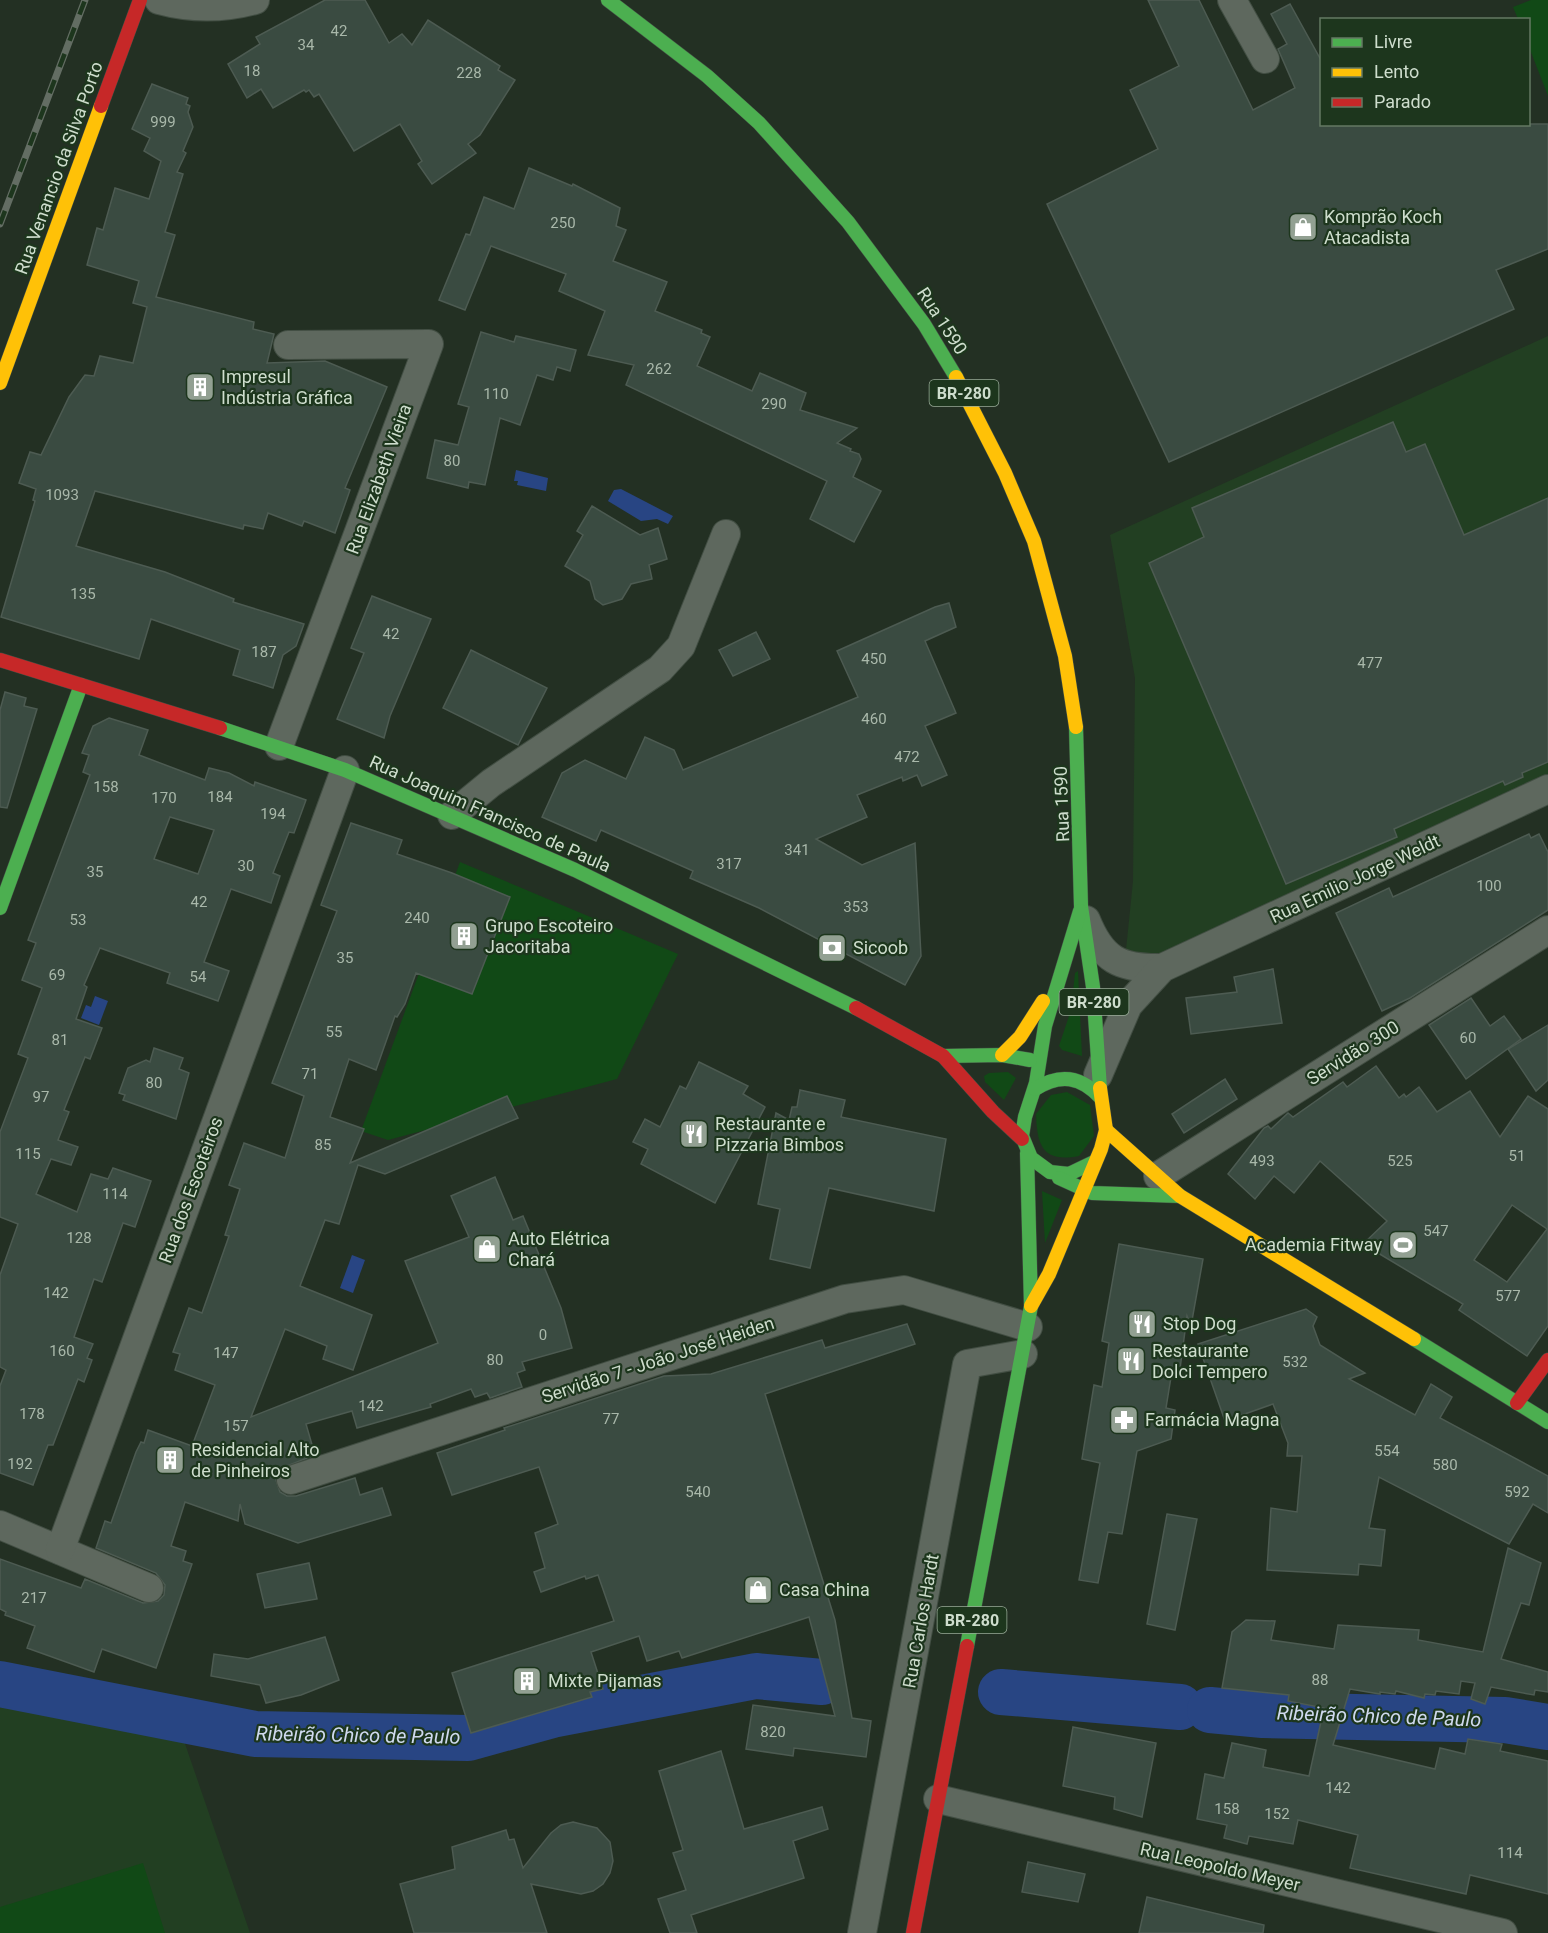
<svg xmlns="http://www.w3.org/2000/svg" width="1548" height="1933" font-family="Roboto,sans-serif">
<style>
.built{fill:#223f22}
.green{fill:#114916}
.water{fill:#284583}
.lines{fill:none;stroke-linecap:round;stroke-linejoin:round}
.river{stroke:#284583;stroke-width:46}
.building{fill:#3a4b41;stroke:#4d5b52;stroke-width:1.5;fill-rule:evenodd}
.street-casing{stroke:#424e43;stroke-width:30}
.fast-casing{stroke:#424e43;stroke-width:15}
.slow-casing{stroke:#424e43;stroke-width:15}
.jam-casing{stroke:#424e43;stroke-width:15}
.street{stroke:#5e685e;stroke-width:28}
.fast{stroke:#4caf50;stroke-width:14}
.slow{stroke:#ffc107;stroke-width:14}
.jam{stroke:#c62828;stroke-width:14}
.rail-casing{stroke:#636d63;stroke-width:7}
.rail{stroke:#1d361d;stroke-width:4.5;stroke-dasharray:14;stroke-linecap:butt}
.labels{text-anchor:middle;stroke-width:4.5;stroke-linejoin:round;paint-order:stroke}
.number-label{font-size:15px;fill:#a9b8aa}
.shield{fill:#1d361d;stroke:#99ab98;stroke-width:1.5}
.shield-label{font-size:16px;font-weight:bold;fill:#ceddcd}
.street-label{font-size:18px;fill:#ceddcd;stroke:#1d361d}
.poi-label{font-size:18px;fill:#ceddcd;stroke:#1d361d;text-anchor:start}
.water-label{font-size:20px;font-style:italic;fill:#cfd9ee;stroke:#1d361d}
</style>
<rect width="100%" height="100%" fill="#233023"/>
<g class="built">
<polygon points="1548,336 1548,784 1166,960 1126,950 1133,881 1135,678 1110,535"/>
<polygon points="0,1698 182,1735 250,1933 0,1933"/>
</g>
<g class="green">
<polygon points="1531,0 1548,0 1548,96 1529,47 1528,20 1518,19 1513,7"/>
<polygon points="460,862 678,954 617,1079 388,1140 361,1131"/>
<polygon points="1078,971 1082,1056 1062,1050 1059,1046 1071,1010 1075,973"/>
<polygon points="1008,1072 1016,1078 1004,1100 985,1082 984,1076 989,1073"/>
<path d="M1067 1092 1090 1105 1094 1136 1079 1156C1043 1163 1037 1146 1036 1114L1051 1095Z"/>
<polygon points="1042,1191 1062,1200 1045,1243"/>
<polygon points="143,1863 165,1933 0,1933 0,1907"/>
</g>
<g class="water">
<polygon points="516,470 548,478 546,491 517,485 518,481 514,481"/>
<polygon points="621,489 673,516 668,524 657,519 641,521 608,501 614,490"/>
<polygon points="95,996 108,1001 99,1025 81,1018 86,1005 91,1007"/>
<polygon points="352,1255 365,1260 353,1293 340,1288"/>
</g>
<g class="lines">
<g class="river">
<polyline points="0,1684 255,1734 468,1738 552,1715 756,1676 822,1682"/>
<polyline points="1001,1692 1180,1707"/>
<polyline points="1210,1710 1263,1715 1505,1720 1548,1727"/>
</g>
</g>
<g class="building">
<polygon points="325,0 365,0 389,43 402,34 412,45 428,20 500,66 498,70 515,80 480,135 468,144 476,153 432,184 418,164 422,161 400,124 354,151 319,94 314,97 309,90 306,92 304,90 273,108 261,89 247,98 228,64 260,44 256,37"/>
<polygon points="1148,0 1199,0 1253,110 1295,88 1278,49 1287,44 1271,14 1290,4 1322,62 1322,124 1548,124 1548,249 1496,270 1514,309 1169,462 1047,204 1158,149 1130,90 1179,66"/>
<polygon points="152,84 188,98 186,104 190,106 188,112 193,127 183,151 186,153 177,172 183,174 165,232 175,235 156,297 254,322 253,329 274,334 267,363 325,361 387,387 345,488 350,490 335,533 304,521 302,526 268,513 263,529 244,525 243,529 95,491 76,546 165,572 234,599 233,602 304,624 296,646 283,655 273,688 233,675 240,650 151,619 139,659 1,617 35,501 33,500 36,489 19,483 30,452 41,455 69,397 85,375 94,376 100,356 133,363 147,307 133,303 139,281 87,265 97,228 103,230 115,188 149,199 161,161 144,151 150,138 132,129"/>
<polygon points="529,168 572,186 573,184 620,208 616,226 626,230 613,261 667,282 655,311 702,330 701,333 710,337 697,366 752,391 760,373 806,393 800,410 857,428 837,443 851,449 850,451 859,454 861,459 853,477 881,491 854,542 810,519 827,481 626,385 634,365 588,355 605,311 559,291 566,274 491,246 465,310 439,300 466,234 470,235 484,197 514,209"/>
<polygon points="481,332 514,342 516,336 576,350 570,371 557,367 553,380 537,375 520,425 500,418 485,485 469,482 468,488 427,478 435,440 458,445 469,407 458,404"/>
<polygon points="1393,422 1406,452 1425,444 1464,535 1548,498 1548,762 1522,773 1523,777 1505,785 1503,781 1394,829 1397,837 1286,884 1149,563 1204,537 1192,508"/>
<polygon points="592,506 640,535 658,528 667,559 649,565 652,579 631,584 622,599 603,605 595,599 590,581 565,566 583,535 577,531"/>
<polygon points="372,596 431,619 390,716 384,738 337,719 364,653 351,648"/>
<polygon points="949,603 956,627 925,641 956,713 925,726 947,775 922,786 917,775 903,781 902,777 857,795 867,817 816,839 862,865 915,843 921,956 905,985 759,908 690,878 693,871 601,830 596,841 542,817 562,773 585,760 626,779 645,737 674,750 683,770 858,697 837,651 935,607"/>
<polygon points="756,632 770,659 733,676 719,650"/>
<polygon points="471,650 547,688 518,745 443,708"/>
<polygon points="5,692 26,698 24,706 37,709 7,808 0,807 0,710"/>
<path d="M109 718 148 730 139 755 205 780 209 768 229 773 254 786 255 782 306 800 294 833 289 832 273 873 280 876 271 903 231 889 204 962 229 971 218 1001 167 983 170 973 100 948 84 985 87 987 76 1019 102 1028 90 1059 85 1057 64 1110 69 1112 58 1140 78 1147 71 1165 51 1159 36 1194 77 1212 91 1174 108 1179 113 1168 151 1181 135 1227 123 1223 102 1282 94 1279 74 1337 93 1344 87 1358 92 1360 84 1382 78 1379 53 1445H48L33 1485 0 1473V1386L6 1370 0 1367V1275L18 1224 0 1217V1132L28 1058 18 1054 42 988 22 980 36 943 28 940 90 775 83 772 89 755 82 753 93 726ZM170 817 214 830 198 874 154 859Z"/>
<polygon points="351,823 402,840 397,854 452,873 510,897 472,994 416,973 405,1004 397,1017 395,1016 376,1070 349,1059 330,1117 364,1129 350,1163 507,1096 518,1118 385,1174 358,1165 339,1224 325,1220 300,1286 372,1315 353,1370 323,1359 327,1346 285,1329 251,1417 438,1343 405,1261 469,1237 451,1196 495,1177 513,1220 523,1216 561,1308 572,1348 522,1362 525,1370 517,1373 522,1387 490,1398 487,1393 475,1397 471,1389 430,1404 431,1407 357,1428 352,1411 306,1424 315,1455 279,1469 275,1477 280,1492 287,1496 296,1496 355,1478 360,1495 382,1488 391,1515 298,1543 245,1524 240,1504 238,1521 185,1502 171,1546 186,1551 183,1561 192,1564 156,1668 102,1649 94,1672 27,1648 35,1626 5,1615 6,1612 0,1609 0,1559 81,1588 85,1579 143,1603 158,1601 164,1595 165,1585 156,1573 96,1548 105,1521 111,1523 136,1452 141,1442 144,1443 148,1430 192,1446 215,1385 175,1370 180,1354 173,1352 189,1308 202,1313 229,1236 225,1235 240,1189 229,1185 244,1143 285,1158 304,1096 272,1083 337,911 321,905"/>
<polygon points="1529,834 1531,838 1539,834 1548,852 1548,910 1410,998 1382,1011 1336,913 1389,888 1393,897"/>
<polygon points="1273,969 1282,1023 1191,1034 1186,998 1237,992 1234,977"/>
<polygon points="1471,998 1490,1026 1504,1016 1521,1039 1466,1079 1429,1025"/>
<polygon points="1548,1025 1548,1080 1536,1091 1508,1049"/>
<polygon points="154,1048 183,1058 179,1069 189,1073 176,1119 123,1100 125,1095 119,1093 128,1068 146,1060 150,1062"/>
<polygon points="699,1062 748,1086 743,1094 765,1107 715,1203 641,1164 648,1149 633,1142 645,1119 660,1127 680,1086 686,1089"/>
<path d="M1376 1066 1399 1098 1404 1094 1406 1097 1419 1087 1437 1112 1470 1091 1500 1137 1528 1096 1548 1109V1326L1527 1356 1459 1310 1463 1304 1363 1244 1387 1221 1320 1161 1294 1193 1274 1176 1255 1199 1228 1174 1264 1128 1268 1126 1271 1129 1288 1113 1293 1117 1343 1082 1347 1087ZM1512 1205 1547 1229 1507 1282 1474 1260Z"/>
<polygon points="1225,1079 1237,1099 1184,1133 1172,1114"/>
<polygon points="800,1090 845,1100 841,1117 946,1139 934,1211 829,1188 810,1268 770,1259 780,1209 758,1204 776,1113 789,1120 792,1107 797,1107"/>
<polygon points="1119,1244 1203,1259 1191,1326 1187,1316 1180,1369 1172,1371 1166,1408 1175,1410 1171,1439 1137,1451 1122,1534 1108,1532 1098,1583 1079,1580 1100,1463 1082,1459 1094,1385 1102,1387 1109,1343 1102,1341"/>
<polygon points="1306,1309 1317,1317 1313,1326 1320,1345 1365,1373 1349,1379 1415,1415 1431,1384 1452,1397 1440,1418 1548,1476 1548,1513 1533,1504 1509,1544 1379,1477 1369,1528 1385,1530 1381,1566 1359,1564 1358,1575 1267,1570 1271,1508 1297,1512 1302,1456 1287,1456 1288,1443 1273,1404 1225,1421 1198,1344"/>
<polygon points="907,1324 915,1344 765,1394 835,1620 852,1718 871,1721 866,1757 794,1748 793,1756 746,1749 753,1705 835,1716 809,1617 682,1658 679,1651 647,1661 639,1636 591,1652 603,1689 590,1692 592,1697 471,1733 452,1673 614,1621 598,1575 586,1579 585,1576 541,1592 534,1572 545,1568 535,1533 558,1524 539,1467 452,1495 437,1453 505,1430 504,1428 664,1376 711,1374 822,1340 825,1348"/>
<polygon points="1167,1514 1197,1519 1175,1630 1147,1624"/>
<polygon points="1508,1548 1541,1563 1529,1605 1521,1603 1501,1659 1548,1672 1548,1692 1535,1690 1534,1695 1491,1687 1485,1704 1471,1699 1475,1683 1461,1681 1459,1694 1436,1691 1435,1695 1425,1694 1424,1698 1396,1691 1395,1694 1380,1692 1380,1694 1350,1689 1333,1745 1435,1769 1440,1748 1465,1754 1468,1739 1502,1744 1500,1751 1548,1761 1548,1894 1470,1875 1466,1894 1350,1868 1358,1835 1298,1820 1293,1844 1249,1836 1247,1844 1224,1838 1227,1825 1197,1819 1205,1774 1224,1778 1232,1743 1266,1750 1263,1767 1309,1776 1324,1708 1288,1701 1289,1695 1222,1688 1232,1632 1246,1620 1275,1621 1271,1640 1334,1649 1338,1625 1419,1630 1418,1640 1483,1652"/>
<polygon points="309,1563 317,1599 265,1608 257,1574"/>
<polygon points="325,1637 339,1680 301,1695 266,1703 260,1685 211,1676 214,1654 248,1659"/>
<polygon points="1073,1727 1156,1743 1142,1817 1114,1809 1115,1797 1063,1786"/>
<polygon points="721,1751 744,1829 822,1807 828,1829 793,1841 804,1878 691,1915 697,1933 670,1933 658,1899 686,1890 673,1853 683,1850 659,1771"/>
<polygon points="573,1822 597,1828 610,1842 613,1861 610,1873 603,1884 593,1891 581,1894 531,1884 547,1933 414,1933 400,1884 455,1869 452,1847 506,1830 509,1840 514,1839 523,1868 551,1833 561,1825"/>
<polygon points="1028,1862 1085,1874 1078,1902 1022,1892"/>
<polygon points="1147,1897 1264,1925 1263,1933 1139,1933"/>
</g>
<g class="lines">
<g class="street-casing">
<g id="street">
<path d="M159 0C192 9 222 9 255 0"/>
<polyline points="1232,0 1265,59"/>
<polyline points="279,746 429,344 288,345"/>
<polyline points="452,815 491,783 660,669 681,646 726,534"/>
<path d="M1086 920C1102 960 1120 969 1162 968"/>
<polyline points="1098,1075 1128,1005 1162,968 1548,789"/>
<polyline points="1158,1176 1548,930"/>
<polyline points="291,1480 845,1299 904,1290 1028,1327"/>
<polyline points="0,1525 149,1588"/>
<polyline points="60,1550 345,770"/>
<polyline points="938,1799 1503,1933"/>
<polyline points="862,1933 967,1364 1023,1354"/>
</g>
</g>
<g class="fast-casing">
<g id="fast">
<polyline points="608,0 707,76 759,123 848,222 924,324 956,377"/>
<polyline points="1076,727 1081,906 1093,987 1100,1088"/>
<polyline points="220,728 345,770 575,870 856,1008"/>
<polyline points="0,908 81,685"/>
<polyline points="1080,911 1045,1026 1036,1083 1025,1117 1022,1136 1031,1158 1050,1172 1069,1174 1094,1162"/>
<polyline points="943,1056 1002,1055 1030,1060"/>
<path d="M1035 1089C1060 1073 1081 1076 1101 1098"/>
<polyline points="1059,1178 1092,1193 1180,1196"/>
<polyline points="1414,1339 1548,1422"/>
<polyline points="967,1646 1031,1306 1027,1153"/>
</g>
</g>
<g class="slow-casing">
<g id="slow">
<polyline points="956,377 1005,473 1034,541 1065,656 1076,727"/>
<polyline points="0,383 101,106"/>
<polyline points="1002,1055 1020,1037 1043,1001"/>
<polyline points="1106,1130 1180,1196 1414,1339"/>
<polyline points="1031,1306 1049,1274 1101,1149 1106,1130 1100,1088"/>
</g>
</g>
<g class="jam-casing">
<g id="jam">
<polyline points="101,106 140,0"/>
<polyline points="0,660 220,728"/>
<polyline points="856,1008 943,1056 993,1112 1022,1139"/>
<polyline points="1517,1403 1548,1360"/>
<polyline points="913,1933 967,1646"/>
</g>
</g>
<use href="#street" class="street"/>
<use href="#fast" class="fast"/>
<use href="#slow" class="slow"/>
<use href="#jam" class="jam"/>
<g class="rail-casing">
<polyline id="rail" points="0,224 85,0"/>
</g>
<use href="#rail" class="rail"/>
</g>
<defs>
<g id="shop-square" transform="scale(1.5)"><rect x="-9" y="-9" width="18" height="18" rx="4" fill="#92a092" stroke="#1d361d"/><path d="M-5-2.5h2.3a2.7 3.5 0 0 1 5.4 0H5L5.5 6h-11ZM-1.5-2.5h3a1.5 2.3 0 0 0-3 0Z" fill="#fff"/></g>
<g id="building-square" transform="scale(1.5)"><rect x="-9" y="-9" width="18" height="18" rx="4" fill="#92a092" stroke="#1d361d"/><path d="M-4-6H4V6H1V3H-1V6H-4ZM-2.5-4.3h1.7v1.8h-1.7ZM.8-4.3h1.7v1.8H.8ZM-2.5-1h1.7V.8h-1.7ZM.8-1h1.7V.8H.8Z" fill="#fff"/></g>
<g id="bank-square" transform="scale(1.5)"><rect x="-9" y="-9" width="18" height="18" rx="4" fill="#92a092" stroke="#1d361d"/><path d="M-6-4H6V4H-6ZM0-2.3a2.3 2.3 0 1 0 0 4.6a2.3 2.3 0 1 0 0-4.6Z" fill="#fff"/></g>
<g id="restaurant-square" transform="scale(1.5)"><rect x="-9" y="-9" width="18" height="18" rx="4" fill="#92a092" stroke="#1d361d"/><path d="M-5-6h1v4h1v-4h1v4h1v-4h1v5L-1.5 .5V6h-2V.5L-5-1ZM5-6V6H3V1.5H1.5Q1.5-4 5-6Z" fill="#fff"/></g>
<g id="stadium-square" transform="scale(1.5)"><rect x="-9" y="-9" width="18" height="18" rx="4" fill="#92a092" stroke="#1d361d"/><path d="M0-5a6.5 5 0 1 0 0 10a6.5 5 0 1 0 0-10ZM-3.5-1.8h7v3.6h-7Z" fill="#fff"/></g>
<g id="pharmacy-square" transform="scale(1.5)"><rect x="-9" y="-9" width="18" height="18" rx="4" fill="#92a092" stroke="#1d361d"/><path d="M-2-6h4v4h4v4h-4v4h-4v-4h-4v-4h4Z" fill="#fff"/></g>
</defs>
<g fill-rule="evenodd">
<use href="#shop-square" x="1303" y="227"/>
<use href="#building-square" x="200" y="387"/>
<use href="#building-square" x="464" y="936"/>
<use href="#bank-square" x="832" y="948"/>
<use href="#restaurant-square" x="694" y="1134"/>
<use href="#stadium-square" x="1403" y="1245"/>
<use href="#shop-square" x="487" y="1249"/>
<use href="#restaurant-square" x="1142" y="1324"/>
<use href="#restaurant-square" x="1131" y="1361"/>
<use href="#pharmacy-square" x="1124" y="1420"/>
<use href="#building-square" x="170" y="1460"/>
<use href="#shop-square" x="758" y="1590"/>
<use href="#building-square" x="527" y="1681"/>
</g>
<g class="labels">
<g class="number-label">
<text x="339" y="36">42</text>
<text x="306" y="50">34</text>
<text x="252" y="76">18</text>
<text x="469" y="78">228</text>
<text x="163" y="127">999</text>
<text x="563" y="228">250</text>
<text x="659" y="374">262</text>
<text x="496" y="399">110</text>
<text x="774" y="409">290</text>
<text x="452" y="466">80</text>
<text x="62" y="500">1093</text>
<text x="83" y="599">135</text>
<text x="391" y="639">42</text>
<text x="264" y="657">187</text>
<text x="874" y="664">450</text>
<text x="1370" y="668">477</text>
<text x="874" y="724">460</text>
<text x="907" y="762">472</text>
<text x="106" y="792">158</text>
<text x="220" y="802">184</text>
<text x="164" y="803">170</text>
<text x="273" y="819">194</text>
<text x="797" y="855">341</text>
<text x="729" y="869">317</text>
<text x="246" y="871">30</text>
<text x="95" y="877">35</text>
<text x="1489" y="891">100</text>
<text x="199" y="907">42</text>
<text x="856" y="912">353</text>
<text x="417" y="923">240</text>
<text x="78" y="925">53</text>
<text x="345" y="963">35</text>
<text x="57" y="980">69</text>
<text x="198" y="982">54</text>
<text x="334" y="1037">55</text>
<text x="1468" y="1043">60</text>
<text x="60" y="1045">81</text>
<text x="310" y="1079">71</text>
<text x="154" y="1088">80</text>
<text x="41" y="1102">97</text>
<text x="323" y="1150">85</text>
<text x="28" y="1159">115</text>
<text x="1517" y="1161">51</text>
<text x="1262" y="1166">493</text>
<text x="1400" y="1166">525</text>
<text x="115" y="1199">114</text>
<text x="1436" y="1236">547</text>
<text x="79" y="1243">128</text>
<text x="56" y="1298">142</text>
<text x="1508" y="1301">577</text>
<text x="543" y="1340">0</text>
<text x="62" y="1356">160</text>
<text x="226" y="1358">147</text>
<text x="495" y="1365">80</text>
<text x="1295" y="1367">532</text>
<text x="371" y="1411">142</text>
<text x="32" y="1419">178</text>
<text x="611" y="1424">77</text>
<text x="236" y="1431">157</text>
<text x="1387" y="1456">554</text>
<text x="20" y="1469">192</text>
<text x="1445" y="1470">580</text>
<text x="698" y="1497">540</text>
<text x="1517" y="1497">592</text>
<text x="34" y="1603">217</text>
<text x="1320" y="1685">88</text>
<text x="773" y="1737">820</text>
<text x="1338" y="1793">142</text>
<text x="1227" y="1814">158</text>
<text x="1277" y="1819">152</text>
<text x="1510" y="1858">114</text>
</g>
<g class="shield">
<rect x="929.5" y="380" width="69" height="26" rx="4.5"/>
<rect x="1059.5" y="989" width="69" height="26" rx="4.5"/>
<rect x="937.5" y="1607" width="69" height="26" rx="4.5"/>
</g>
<g class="shield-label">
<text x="964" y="399">BR-280</text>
<text x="1094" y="1008">BR-280</text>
<text x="972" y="1626">BR-280</text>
</g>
<g class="street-label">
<text transform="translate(59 168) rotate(-70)" y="6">Rua Venancio da Silva Porto</text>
<text transform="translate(942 321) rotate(57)" y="6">Rua 1590</text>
<text transform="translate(379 479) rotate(-70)" y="6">Rua Elizabeth Vieira</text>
<text transform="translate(1062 804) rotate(-92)" y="6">Rua 1590</text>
<text transform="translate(490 814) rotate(24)" y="6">Rua Joaquim Francisco de Paula</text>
<text transform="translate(1355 879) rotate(-25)" y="6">Rua Emilio Jorge Weldt</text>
<text transform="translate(1353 1053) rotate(-32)" y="6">Servidão 300</text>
<text transform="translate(191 1190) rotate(-70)" y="6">Rua dos Escoteiros</text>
<text transform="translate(658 1360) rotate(-18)" y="6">Servidão 7 - João José Heiden</text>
<text transform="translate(921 1621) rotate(-80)" y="6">Rua Carlos Hardt</text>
<text transform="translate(1220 1867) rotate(13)" y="6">Rua Leopoldo Meyer</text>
</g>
<g class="poi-label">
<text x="1324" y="223">Komprão Koch<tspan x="1324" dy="21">Atacadista</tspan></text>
<text x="221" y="383">Impresul<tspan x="221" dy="21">Indústria Gráfica</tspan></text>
<text x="485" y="932">Grupo Escoteiro<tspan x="485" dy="21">Jacoritaba</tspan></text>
<text x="853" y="954">Sicoob</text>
<text x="715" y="1130">Restaurante e<tspan x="715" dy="21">Pizzaria Bimbos</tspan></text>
<text x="508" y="1245">Auto Elétrica<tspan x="508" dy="21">Chará</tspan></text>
<text x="1382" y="1251" text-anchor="end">Academia Fitway</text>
<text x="1163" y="1330">Stop Dog</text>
<text x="1152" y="1357">Restaurante<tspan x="1152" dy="21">Dolci Tempero</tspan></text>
<text x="1145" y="1426">Farmácia Magna</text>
<text x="191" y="1456">Residencial Alto<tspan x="191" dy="21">de Pinheiros</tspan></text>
<text x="779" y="1596">Casa China</text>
<text x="548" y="1687">Mixte Pijamas</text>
</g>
<g class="water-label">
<text transform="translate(1379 1716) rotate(2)" y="7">Ribeirão Chico de Paulo</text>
<text transform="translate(358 1735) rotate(1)" y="7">Ribeirão Chico de Paulo</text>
</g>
</g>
<rect x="1320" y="18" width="210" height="108" fill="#1d361d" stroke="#647963" stroke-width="1.5"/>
<rect x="1332" y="38" width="30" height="9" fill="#4caf50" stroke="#647963" stroke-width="1.5"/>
<text x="1374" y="48" font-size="18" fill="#ceddcd">Livre</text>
<rect x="1332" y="68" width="30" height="9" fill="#ffc107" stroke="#647963" stroke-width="1.5"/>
<text x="1374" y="78" font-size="18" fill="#ceddcd">Lento</text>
<rect x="1332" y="98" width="30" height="9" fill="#c62828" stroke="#647963" stroke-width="1.5"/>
<text x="1374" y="108" font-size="18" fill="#ceddcd">Parado</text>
</svg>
